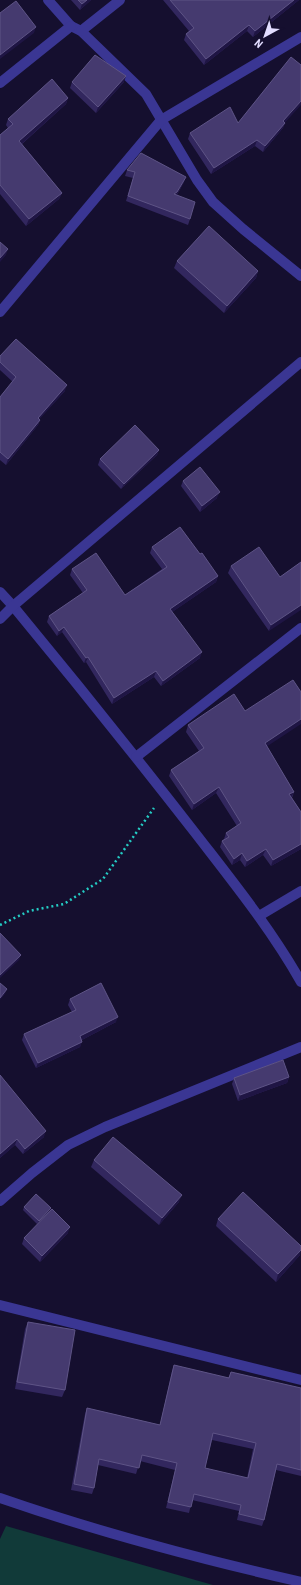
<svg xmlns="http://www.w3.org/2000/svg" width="301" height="1585" font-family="'Roboto Condensed',sans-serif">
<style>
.green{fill:#113a39}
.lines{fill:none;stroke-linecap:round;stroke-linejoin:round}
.path{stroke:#24ccc4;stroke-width:2.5;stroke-dasharray:2 3;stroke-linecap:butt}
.street{stroke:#3a3693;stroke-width:10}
.wall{fill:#32275e;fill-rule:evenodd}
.shaded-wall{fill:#1f1544}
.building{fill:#453a6f;stroke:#5e5486;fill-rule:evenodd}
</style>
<rect width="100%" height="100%" fill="#150f2f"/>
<polygon class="green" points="6,1526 213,1585 0,1585 0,1539"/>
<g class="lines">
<polyline class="path" points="0,925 29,911 64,904 103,879 154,808"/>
<g class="street">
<polyline points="48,0 71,26 81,31 146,94 197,180 213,202 243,229 301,276"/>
<polyline points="81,31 120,0"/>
<polyline points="0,83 71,26"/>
<polyline points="0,312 161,120 301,37"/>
<path d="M0 592 13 606C75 681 136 757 196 834 233 882 271 929 301 982"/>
<polyline points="0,619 13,606 301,362"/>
<polyline points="136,757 301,628"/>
<polyline points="259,916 301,891"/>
<polyline points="0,1201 32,1173 68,1145 105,1127 301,1047"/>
<polyline points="0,1305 301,1380"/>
<path d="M0 1498C98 1532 200 1559 301 1582"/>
</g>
</g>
<g class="wall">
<polygon points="71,0 91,0 80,10"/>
<polygon points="163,0 299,0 253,37 247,31 204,65 184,40 186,34 189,31"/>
<polygon points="72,82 124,82 96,113 70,88"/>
<polygon points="68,98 66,104 22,144 62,193 59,199 26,226 0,194 0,135 8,128 6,125 8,119"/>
<polygon points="285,122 283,128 263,152 255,146 211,174 188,139 190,133 238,123"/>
<polygon points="127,170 184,182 177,195 190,219 188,225 126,201 133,178 125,176"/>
<polygon points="177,261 258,271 256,278 224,313 174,268"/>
<polygon points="0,356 65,391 39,419 40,420 38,425 6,465 0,460 0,397 13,382 0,370"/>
<polygon points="159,450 157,455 121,489 98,465 100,459"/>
<polygon points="183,481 217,498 200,512 181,486"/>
<polygon points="152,547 200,554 218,576 216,582 172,612 200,658 161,686 154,677 112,704 86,662 84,663 62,632 57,636 47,622 49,616 83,593 70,575 72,569 125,595 162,569 150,553"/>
<polygon points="301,562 269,631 228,573 231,566 280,577"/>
<polygon points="188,725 267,746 294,792 292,798 301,812 301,849 271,866 263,855 245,867 240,860 232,865 220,847 222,841 224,839 226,833 237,826 216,793 192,810 169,776 171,770 199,751 186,732"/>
<polygon points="70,999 116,1022 82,1040 80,1047 36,1068 22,1040 24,1034 72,1012 68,1005"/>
<polygon points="0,1075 44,1137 23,1154 15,1145 0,1158"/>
<polygon points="289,1077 287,1083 238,1101 232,1084 234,1078"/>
<polygon points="94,1160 179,1202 159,1225 91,1167"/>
<polygon points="24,1207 49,1212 37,1224 23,1210"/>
<polygon points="218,1219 300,1255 276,1282 216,1226"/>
<polygon points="68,1233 40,1262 22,1244 24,1238"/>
<polygon points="28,1322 65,1390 62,1397 15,1389 25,1329"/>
<path d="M174 1365 228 1378 231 1372 301 1388V1476L276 1470 264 1520 262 1526 237 1520 239 1511 192 1500 189 1513 166 1508 175 1470 140 1461 136 1474 98 1465 94 1488 92 1494 71 1490 85 1414 87 1408 160 1425 172 1371ZM212 1440 253 1449 247 1478 205 1468Z"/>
</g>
<g class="shaded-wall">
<polygon points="87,0 91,0 80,10 82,4"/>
<polygon points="294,0 299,0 253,37 255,31"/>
<polygon points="249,25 247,31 204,65 206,59"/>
<polygon points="36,27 34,33 0,59 0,55"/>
<polygon points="126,76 124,82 96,113 98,107"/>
<polygon points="68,98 66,104 17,148 19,141"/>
<polygon points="301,101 301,105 281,127 283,121"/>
<polygon points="285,123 283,128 263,152 265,146"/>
<polygon points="257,140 255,146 211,174 214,168"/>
<polygon points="186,177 184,182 175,198 174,194"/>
<polygon points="62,193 59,199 26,226 29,219"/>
<polygon points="8,249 6,255 0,262 0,258"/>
<polygon points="258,271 256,278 224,313 227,306"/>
<polygon points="67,385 65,391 36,423 38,418"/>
<polygon points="40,420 38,425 6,465 8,459"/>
<polygon points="159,450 157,455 121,489 124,484"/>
<polygon points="220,492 217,498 200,512 202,506"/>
<polygon points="218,576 216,582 168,615 170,609"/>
<polygon points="301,605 301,610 269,631 271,625"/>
<polygon points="64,627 62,632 57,636 59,631"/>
<polygon points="202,652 200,658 161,686 163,681"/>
<polygon points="88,657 86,662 84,663 86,658"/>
<polygon points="156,671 154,677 112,704 114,698"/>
<polygon points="301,719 301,724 263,749 265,743"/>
<polygon points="219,787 216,793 192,810 194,804"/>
<polygon points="294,792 291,798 289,794"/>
<polygon points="301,844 301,849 271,866 273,860"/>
<polygon points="266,849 263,855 245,867 247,861"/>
<polygon points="242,853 240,860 232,865 234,859"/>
<polygon points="21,955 19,960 0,978 0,975"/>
<polygon points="7,989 5,994 0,1000 0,998"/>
<polygon points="118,1017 116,1022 78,1042 80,1036"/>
<polygon points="82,1042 80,1047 36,1068 38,1063"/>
<polygon points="289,1077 287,1083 238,1101 240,1095"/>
<polygon points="46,1131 44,1137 23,1154 25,1149"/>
<polygon points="17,1139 15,1145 0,1158 0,1154"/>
<polygon points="182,1195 179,1202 159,1225 162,1218"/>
<polygon points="51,1208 49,1212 37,1224 39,1221"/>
<polygon points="70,1227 68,1233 40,1262 42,1256"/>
<polygon points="301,1250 300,1255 276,1282 278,1274"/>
</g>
<g class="building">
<polygon points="78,0 87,0 82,4"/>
<polygon points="170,0 294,0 255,31 249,25 206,59 186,34 194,28"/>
<polygon points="16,1 36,27 0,55 0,13"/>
<polygon points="95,55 126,76 98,107 72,82"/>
<polygon points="291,57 301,65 301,101 283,121 285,123 265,146 257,140 214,168 190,133 230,107 238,123"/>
<polygon points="52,79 68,98 19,141 62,193 29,219 0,185 0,135 13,124 8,119"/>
<polygon points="141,153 186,177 177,192 174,194 195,202 190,219 128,196 135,172 127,170"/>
<polygon points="209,226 258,271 227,306 177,261"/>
<polygon points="0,242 8,249 0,258"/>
<polygon points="16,339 67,385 38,418 40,420 8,459 0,452 0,397 16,377 0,362 0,356"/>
<polygon points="135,425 159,450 124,484 100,459"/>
<polygon points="200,467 220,492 202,506 183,481"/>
<polygon points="180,527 200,554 202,553 218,576 170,609 202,652 163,681 156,671 114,698 88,657 86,658 64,627 59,631 49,616 87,590 72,569 96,553 125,595 167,567 152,547"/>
<polygon points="259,547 280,577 301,562 301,605 271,625 231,566"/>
<polygon points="293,680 301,692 301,719 265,743 294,792 289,794 301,812 301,844 273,860 266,849 247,861 242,853 234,859 222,841 229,837 226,833 241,823 219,787 194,804 171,770 204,748 188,725 234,694 245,711"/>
<polygon points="0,933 21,955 0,975"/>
<polygon points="0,983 7,989 0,998"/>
<polygon points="101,983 118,1017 80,1036 82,1042 38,1063 24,1034 76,1010 70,999"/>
<polygon points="283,1060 289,1077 240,1095 234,1078"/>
<polygon points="0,1075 46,1131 25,1149 17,1139 0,1154"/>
<polygon points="113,1137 182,1195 162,1218 94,1160"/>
<polygon points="243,1192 301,1246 301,1250 278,1274 218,1219"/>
<polygon points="36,1194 51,1208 39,1221 24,1207"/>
<polygon points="52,1209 70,1227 42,1256 24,1238"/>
<polygon points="28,1322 75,1330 65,1390 17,1382"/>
<path d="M174 1365 229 1378 231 1372 301 1388V1470L277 1464 264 1520 239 1514 241 1505 194 1494 191 1507 168 1502 177 1463 142 1455 139 1468 99 1459 94 1488 74 1484 87 1408 160 1425ZM213 1433 256 1443 248 1478 205 1468Z"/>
</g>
<g transform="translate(265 36) rotate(220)" stroke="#150f2f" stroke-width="3" paint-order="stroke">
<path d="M0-3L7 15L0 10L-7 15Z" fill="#e2ddff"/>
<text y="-6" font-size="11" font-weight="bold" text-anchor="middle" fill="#e2ddff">N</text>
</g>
</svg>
